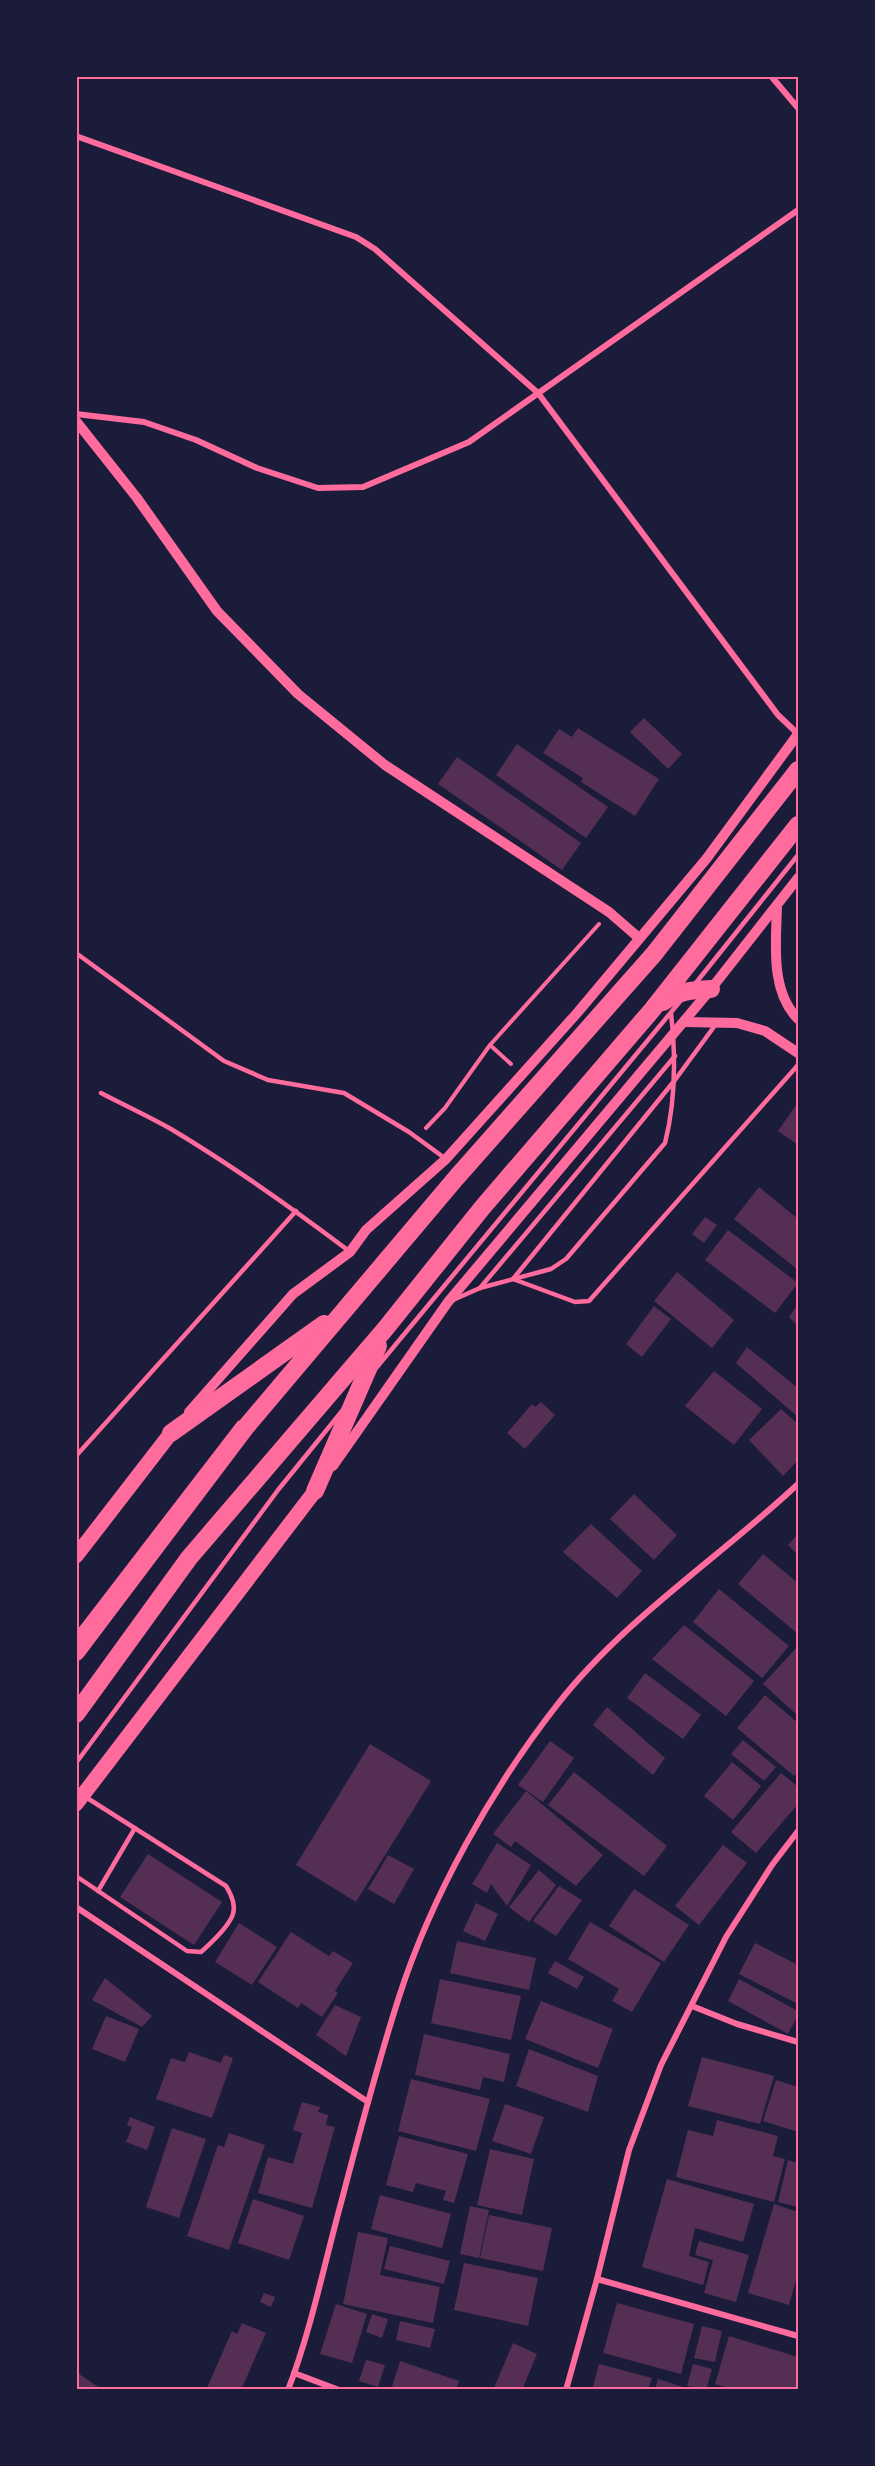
<svg xmlns="http://www.w3.org/2000/svg" width="875" height="2466" font-family="'Golos Text',sans-serif">
<style>
.building{fill:#542f53}
.lines{fill:none;stroke-linecap:round;stroke-linejoin:round}
.path{stroke:#ff6b9d;stroke-width:4}
.service{stroke:#ff6b9d;stroke-width:4.5}
.minor{stroke:#ff6b9d;stroke-width:6}
.tertiary{stroke:#ff6b9d;stroke-width:10}
.primary{stroke:#ff6b9d;stroke-width:15}
.motorway{stroke:#ff6b9d;stroke-width:18}
.neatline{fill:none;stroke:#ff6b9d;stroke-width:2}
</style>
<rect width="100%" height="100%" fill="#1b1b3a"/>
<g class="building">
<polygon points="644,718 682,754 668,769 630,732"/>
<polygon points="578,728 659,779 635,816 581,782 583,778 543,753 559,729 572,737"/>
<polygon points="517,744 608,807 586,838 496,775"/>
<polygon points="457,757 581,843 562,870 438,784"/>
<polygon points="798,1102 798,1145 778,1131"/>
<polygon points="759,1187 798,1219 798,1270 734,1219"/>
<polygon points="705,1217 717,1225 704,1243 692,1234"/>
<polygon points="728,1230 798,1283 775,1313 705,1260"/>
<polygon points="677,1272 734,1320 712,1348 654,1301"/>
<polygon points="798,1304 798,1326 789,1317"/>
<polygon points="654,1306 671,1319 642,1357 626,1344"/>
<polygon points="747,1347 798,1388 798,1417 736,1363"/>
<polygon points="714,1371 762,1409 734,1445 685,1406"/>
<polygon points="541,1402 555,1415 525,1449 507,1433 532,1404 535,1407"/>
<polygon points="781,1409 798,1424 798,1460 783,1476 749,1440"/>
<polygon points="634,1494 677,1535 654,1560 610,1519"/>
<polygon points="591,1524 642,1571 617,1598 563,1552"/>
<polygon points="798,1534 798,1555 788,1545"/>
<polygon points="763,1554 798,1583 798,1634 738,1584"/>
<polygon points="719,1589 789,1646 762,1678 693,1622"/>
<polygon points="684,1625 754,1681 726,1716 652,1659"/>
<polygon points="798,1646 798,1716 763,1684"/>
<polygon points="645,1673 701,1715 683,1739 627,1698"/>
<polygon points="765,1695 798,1723 798,1771 794,1776 737,1728"/>
<polygon points="607,1707 665,1758 653,1775 593,1725"/>
<polygon points="743,1740 776,1767 764,1781 731,1754"/>
<polygon points="550,1741 574,1758 543,1802 518,1785"/>
<polygon points="370,1744 431,1781 356,1902 296,1865"/>
<polygon points="732,1762 761,1786 733,1820 704,1796"/>
<polygon points="574,1772 667,1846 644,1876 548,1805"/>
<polygon points="781,1773 798,1787 798,1804 756,1853 731,1832"/>
<polygon points="526,1791 603,1855 576,1886 515,1841 511,1847 493,1834"/>
<polygon points="497,1843 531,1865 507,1906 491,1884 487,1893 472,1884"/>
<polygon points="723,1845 747,1863 699,1925 675,1906"/>
<polygon points="148,1854 222,1902 194,1945 120,1897"/>
<polygon points="388,1855 414,1869 394,1904 368,1889"/>
<polygon points="539,1870 556,1885 529,1922 509,1907"/>
<polygon points="559,1886 582,1900 556,1936 533,1921"/>
<polygon points="634,1889 689,1925 664,1962 609,1926"/>
<polygon points="476,1903 498,1914 485,1941 463,1931"/>
<polygon points="590,1922 661,1963 632,2012 612,2001 619,1989 568,1959"/>
<polygon points="239,1923 277,1947 252,1985 215,1962"/>
<polygon points="291,1932 329,1956 333,1951 353,1963 335,1991 338,1993 322,2017 301,2003 298,2008 258,1982"/>
<polygon points="457,1941 536,1958 529,1990 450,1973"/>
<polygon points="755,1943 798,1965 798,2004 739,1974"/>
<polygon points="555,1961 584,1977 577,1989 548,1973"/>
<polygon points="105,1978 152,2016 142,2027 92,2000"/>
<polygon points="440,1979 521,1996 511,2040 431,2023"/>
<polygon points="739,1979 798,2011 798,2015 788,2034 728,2001"/>
<polygon points="541,2001 613,2029 598,2068 525,2039"/>
<polygon points="335,2005 361,2017 346,2056 316,2035"/>
<polygon points="106,2016 139,2029 125,2062 92,2049"/>
<polygon points="424,2034 510,2054 504,2082 483,2077 480,2090 415,2075"/>
<polygon points="529,2049 598,2076 588,2112 516,2086"/>
<polygon points="189,2052 221,2063 224,2055 233,2058 212,2118 156,2099 171,2058 185,2062"/>
<polygon points="702,2057 774,2076 760,2124 688,2106"/>
<polygon points="411,2079 490,2099 476,2151 398,2131"/>
<polygon points="776,2080 798,2087 798,2132 763,2121"/>
<polygon points="302,2102 320,2107 318,2112 328,2115 326,2125 335,2127 312,2208 258,2193 268,2157 293,2164 302,2133 293,2130"/>
<polygon points="505,2104 544,2117 531,2154 492,2141"/>
<polygon points="130,2117 155,2127 147,2150 126,2142 132,2127 127,2125"/>
<polygon points="717,2120 778,2136 773,2156 785,2159 774,2202 676,2177 688,2130 713,2136"/>
<polygon points="172,2128 206,2139 179,2218 146,2207"/>
<polygon points="229,2133 265,2145 229,2250 187,2236 218,2145 224,2147"/>
<polygon points="399,2136 468,2154 454,2203 443,2200 446,2191 416,2183 413,2192 386,2185"/>
<polygon points="490,2149 534,2159 522,2215 477,2205"/>
<polygon points="788,2160 798,2163 798,2207 778,2202"/>
<polygon points="667,2179 754,2204 743,2242 695,2228 689,2256 709,2262 703,2285 642,2267"/>
<polygon points="380,2195 451,2214 442,2248 371,2229"/>
<polygon points="253,2199 304,2216 289,2260 238,2243"/>
<polygon points="774,2204 798,2212 798,2273 789,2305 748,2293"/>
<polygon points="470,2206 489,2210 479,2258 460,2254"/>
<polygon points="489,2215 552,2228 543,2271 480,2258"/>
<polygon points="358,2232 388,2238 380,2275 440,2287 433,2323 343,2304"/>
<polygon points="699,2241 749,2255 736,2302 704,2293 713,2260 695,2255"/>
<polygon points="390,2246 450,2261 444,2284 384,2269"/>
<polygon points="464,2263 538,2278 528,2326 454,2310"/>
<polygon points="264,2293 275,2297 271,2307 260,2302"/>
<polygon points="617,2303 694,2324 681,2374 603,2353"/>
<polygon points="336,2304 367,2314 352,2363 320,2354"/>
<polygon points="372,2314 388,2319 382,2338 366,2332"/>
<polygon points="400,2321 435,2329 430,2348 396,2340"/>
<polygon points="242,2323 266,2333 241,2390 206,2390 232,2331 237,2334"/>
<polygon points="702,2326 722,2331 715,2362 694,2358"/>
<polygon points="729,2336 798,2357 798,2390 735,2390 715,2384"/>
<polygon points="513,2343 537,2354 522,2390 493,2390"/>
<polygon points="366,2360 385,2365 378,2387 359,2381"/>
<polygon points="400,2361 459,2381 456,2390 391,2390"/>
<polygon points="599,2364 652,2378 648,2390 592,2390"/>
<polygon points="693,2364 712,2369 706,2390 687,2386"/>
<polygon points="76,2372 103,2390 76,2390"/>
<polygon points="658,2379 689,2389 689,2390 655,2390"/>
</g>
<g class="lines">
<g class="path">
<polyline points="490,1045 511,1064"/>
<polyline points="426,1128 445,1108 490,1045 599,924"/>
</g>
<g class="service">
<polyline points="76,953 224,1061 268,1080 344,1093 409,1132 446,1159"/>
<polyline points="695,984 798,855"/>
<polyline points="716,1024 675,1080 513,1279 575,1302 589,1301 798,1065"/>
<path d="M101 1093C124 1105 148 1116 171 1129 233 1166 292 1208 349 1251"/>
<polyline points="480,1288 675,1056"/>
<path d="M453 1300 480 1288 551 1269 566 1259 665 1143C676 1100 676 1058 671 1013"/>
<polyline points="377,1367 682,999"/>
<polyline points="76,1456 296,1211"/>
<polyline points="76,1635 239,1423"/>
<polyline points="76,1763 278,1490 342,1411"/>
<path d="M76 1876 187 1951 201 1952C210 1944 229 1926 233 1914 236 1904 231 1894 226 1886L84 1796"/>
<polyline points="98,1891 135,1828"/>
</g>
<g class="minor">
<polyline points="771,76 798,108"/>
<polyline points="76,136 356,237 375,249 538,393 778,715 798,734"/>
<polyline points="76,414 144,422 196,440 257,468 318,488 363,487 469,442 798,210"/>
<polyline points="76,1907 368,2102"/>
<polyline points="692,2006 737,2024 798,2042"/>
<polyline points="597,2279 798,2336"/>
<polyline points="294,2373 339,2390"/>
<path d="M288 2390C311 2330 324 2265 341 2203 359 2134 377 2065 399 1997 431 1897 492 1788 557 1705 624 1619 719 1558 798 1484"/>
<polyline points="566,2390 597,2279 629,2150 661,2065 726,1937 772,1865 798,1831"/>
</g>
<g class="tertiary">
<polyline points="76,421 137,498 217,611 298,694 385,765 609,912 639,938"/>
<path d="M777 906C776 943 770 991 798 1019"/>
<polyline points="684,1022 737,1023 765,1031 798,1053"/>
<polyline points="189,1412 293,1294 350,1252 366,1230 446,1159 578,1012 707,858 798,734"/>
<polyline points="333,1466 448,1302 711,989 798,878"/>
</g>
<g class="primary">
<polyline points="76,1556 171,1433"/>
<polyline points="76,1804 315,1491"/>
</g>
<g class="motorway">
<path d="M663 1002C678 991 693 990 711 989"/>
<polyline points="171,1433 324,1324"/>
<polyline points="315,1491 378,1346"/>
<polyline points="76,1652 245,1428 456,1178 654,954 798,770"/>
<polyline points="76,1714 189,1558 386,1328 482,1208 652,1010 798,825"/>
</g>
</g>
<rect width="875" height="2466" fill="none" stroke="#1b1b3a" stroke-width="156"/>
<rect x="78" y="78" width="719" height="2310" class="neatline"/>
</svg>
